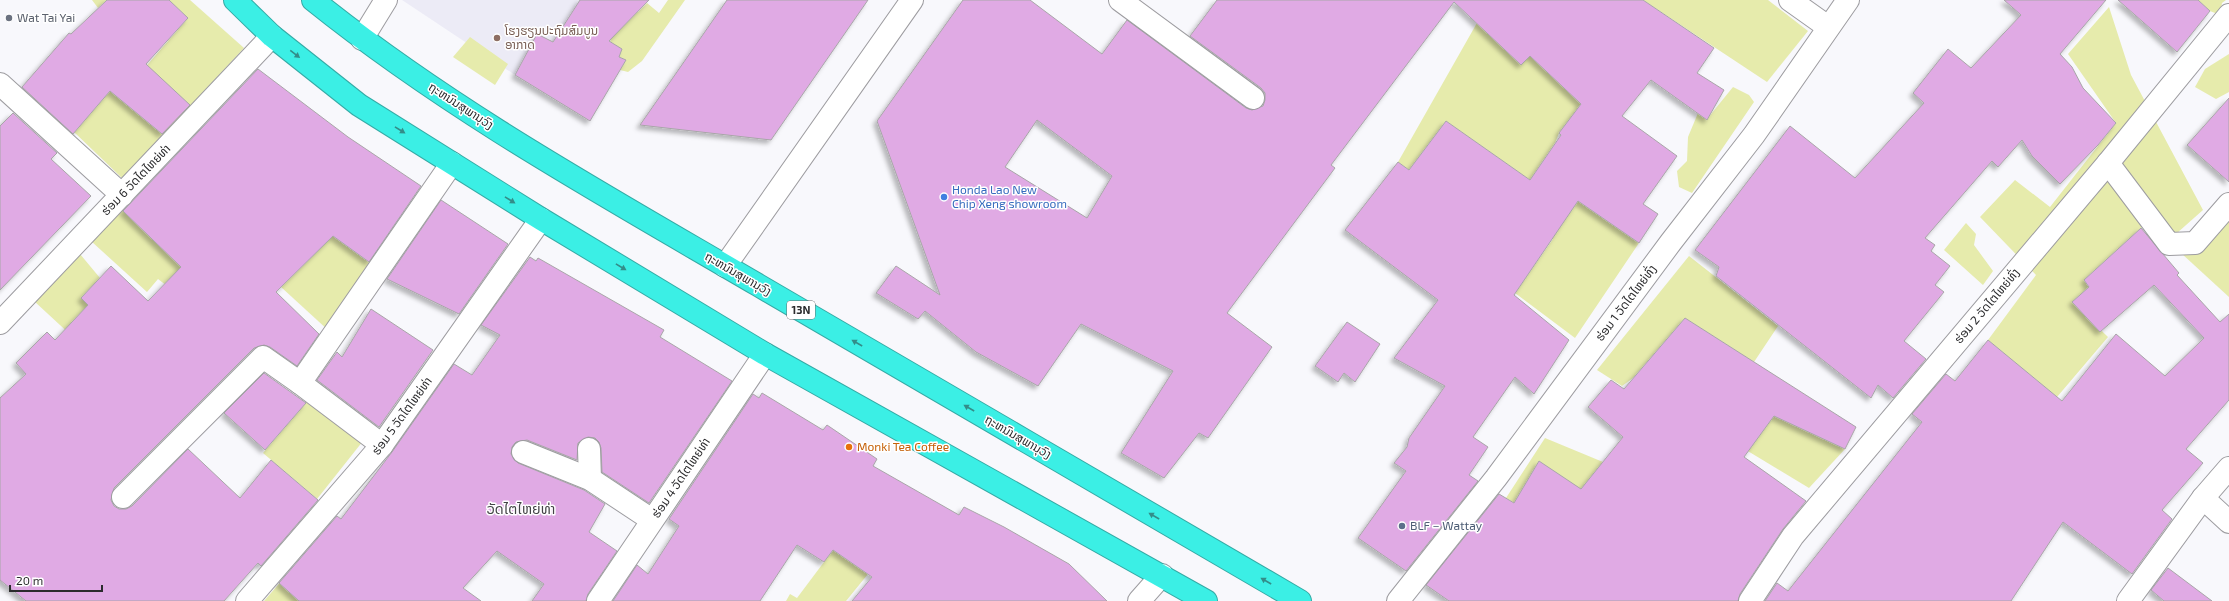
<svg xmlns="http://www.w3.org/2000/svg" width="2229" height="601" font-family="'Exo 2','Noto Sans Lao',sans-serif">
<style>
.built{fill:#ecebf6}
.green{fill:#e6ebac}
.building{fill:#e0aae4;stroke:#a8a6a8;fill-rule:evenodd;filter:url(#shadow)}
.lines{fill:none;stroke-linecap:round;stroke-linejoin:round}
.minor-casing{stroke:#9d9ca0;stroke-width:24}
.highway-casing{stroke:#35aaa5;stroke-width:24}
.minor{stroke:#fff;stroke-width:22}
.highway{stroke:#3befe5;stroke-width:22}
.oneway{fill:#338d89}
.worship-dot{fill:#6b7280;stroke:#fff;stroke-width:1.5}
.education-dot{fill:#8d6e63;stroke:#fff;stroke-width:1.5}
.shop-dot{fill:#3f7fe0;stroke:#fff;stroke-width:1.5}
.food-dot{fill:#e8710a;stroke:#fff;stroke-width:1.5}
.service-dot{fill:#5c6f8a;stroke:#fff;stroke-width:1.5}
.labels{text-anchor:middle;stroke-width:3;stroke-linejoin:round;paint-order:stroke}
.shield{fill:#fff;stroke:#6b6b6c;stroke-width:1}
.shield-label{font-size:11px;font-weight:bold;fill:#2b2b2d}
.worship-label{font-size:12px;fill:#5b616d;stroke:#fff;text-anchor:start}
.education-label{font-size:12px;fill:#785e54;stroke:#fff;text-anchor:start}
.street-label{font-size:12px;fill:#2b2b2d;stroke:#fff}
.shop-label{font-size:12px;fill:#366cbe;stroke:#fff;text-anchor:start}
.food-label{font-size:12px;fill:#c56008;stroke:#fff;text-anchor:start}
.service-label{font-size:12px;fill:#4e5e75;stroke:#fff;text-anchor:start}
.quarter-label{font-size:14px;fill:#434346;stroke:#fff}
</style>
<defs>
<filter id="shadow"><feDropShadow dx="-3.5" dy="3.5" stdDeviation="2" flood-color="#0004"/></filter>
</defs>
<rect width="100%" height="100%" fill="#f8f8fc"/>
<polygon class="built" points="402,0 622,0 574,10 553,42 537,34 515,75"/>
<g class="green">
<polygon points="92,0 107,0 98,8"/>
<polygon points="169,0 190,0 244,48 123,179 74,132 112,88 122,94 188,18"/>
<polygon points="668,0 685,0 642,61 628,72 620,70 626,60 619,57 622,49 610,42 625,2 638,12 647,3 659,13"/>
<polygon points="1490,0 1530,56 1553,77 1607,72 1559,133 1555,143 1530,180 1446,121 1409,170 1398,162"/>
<polygon points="1643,0 1768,0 1808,31 1767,82"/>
<polygon points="2198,0 2226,0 2222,3 2220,15 2210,11"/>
<polygon points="2109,7 2131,75 2203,210 2159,249 2142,227 2084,280 2089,287 2072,302 2108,337 2057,397 1988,340 2036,275 1980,217 2015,180 2050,207 2116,123 2068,54"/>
<polygon points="470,37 508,64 495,85 453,57"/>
<polygon points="2229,54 2229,92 2216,99 2195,87 2205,69"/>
<polygon points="1733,87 1749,95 1754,102 1692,193 1679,187 1677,171 1687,161 1688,137 1698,113 1707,119"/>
<polygon points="1565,192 1639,243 1575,338 1515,293 1553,239 1539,229"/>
<polygon points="2229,205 2229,297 2181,253"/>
<polygon points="122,210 197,281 184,299 158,279 147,292 91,241"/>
<polygon points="1966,223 1976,234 1974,245 1993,271 1983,285 1944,250"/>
<polygon points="333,236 374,266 329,331 281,287"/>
<polygon points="80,254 100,278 81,298 88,305 87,350 34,301"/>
<polygon points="1689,256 1778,326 1754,362 1685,318 1633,378 1622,386 1597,370"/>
<polygon points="1731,396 1845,449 1809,488 1713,430"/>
<polygon points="309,399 363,441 317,499 263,453"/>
<polygon points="1545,438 1603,462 1589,519 1558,474 1539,461 1514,503 1506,498"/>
<polygon points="833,550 868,574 846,601 786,601 790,594 797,598"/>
<polygon points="303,556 299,601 264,601"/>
</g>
<g class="building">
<polygon points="107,0 169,0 188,18 146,64 190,105 162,134 110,91 73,134 22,87 69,33 71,34"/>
<polygon points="580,0 649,0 609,41 622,49 619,57 626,60 590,121 515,75 537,34 553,42"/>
<polygon points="727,0 868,0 771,140 640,125"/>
<path d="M963 0H1030L1102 54 1127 20 1246 108 1252 110 1263 106 1265 100V93L1261 88 1190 36 1217 0H1643L1714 48 1697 73 1724 90 1707 120 1651 80 1622 116 1677 156 1643 204 1658 214 1639 243 1578 201 1514 295 1569 340 1534 394 1515 377 1473 437 1488 447 1469 475 1478 481 1406 571 1358 538 1406 471 1394 463 1407 447 1409 438 1445 386 1394 358 1438 300 1345 230 1398 162 1409 170 1446 121 1530 180 1561 135 1559 133 1581 104 1530 56 1521 65 1454 2 1331 165 1335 168 1227 313 1272 347 1208 438 1199 433 1164 478 1121 453 1173 371 1081 324 1038 386 976 352 925 311 918 319 876 293 896 266 940 295 877 121ZM1037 120 1112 176 1087 218 1005 167Z"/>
<polygon points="2004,0 2106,0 2060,54 2072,67 2083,88 2116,123 2098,145 2060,184 2032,156 2022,140 1998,167 1992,161 1925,238 1935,245 1931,251 1950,266 1935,285 1944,292 1904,341 1926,359 1893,398 1878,385 1871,398 1716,276 1719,267 1695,250 1790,126 1855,178 1924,103 1913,93 1948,49 1971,68 2021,15"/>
<polygon points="2118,0 2198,0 2210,11 2177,52"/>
<polygon points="258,69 348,137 421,186 369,262 333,236 276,292 319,334 297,366 270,347 264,345 254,348 114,488 111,500 114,506 119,509 126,509 132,506 188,449 240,498 271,460 318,500 261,566 258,563 224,601 26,601 0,580 0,398 26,374 16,363 47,332 55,340 88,305 81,298 111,266 148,301 181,267 123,211"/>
<polygon points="2229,98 2229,182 2187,145"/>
<polygon points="13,113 57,153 51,159 91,196 0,290 0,126"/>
<polygon points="441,200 508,244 459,314 387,279"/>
<polygon points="2141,228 2179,273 2177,275 2220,322 2229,314 2229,400 2186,449 2203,463 2162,510 2172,519 2132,574 2063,522 2011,601 1765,601 1777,583 1788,591 1922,422 1912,414 1946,374 1955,381 1988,340 2062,401 2116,334 2165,376 2204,338 2154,285 2100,332 2072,302 2089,287 2084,280"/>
<polygon points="530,257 536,261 538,258 664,330 660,337 732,381 649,503 602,472 601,448 599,442 595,438 588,437 578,443 577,460 527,440 516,442 512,447 511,454 518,463 584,490 605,504 589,532 617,551 588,594 586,601 532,601 544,584 497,551 463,588 481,601 299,601 279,583 337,516 341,519 392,452 454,364 472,375 500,335 481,325"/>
<polygon points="371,309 433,350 379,427 317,380 337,352 342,357"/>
<polygon points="1685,318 1856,427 1845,449 1774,416 1744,457 1806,501 1783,529 1740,594 1738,601 1449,601 1426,585 1499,494 1514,503 1539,461 1581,489 1623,437 1588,407 1611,380 1624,389"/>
<polygon points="1347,322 1380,344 1355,382 1344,373 1338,382 1315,366"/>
<polygon points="264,373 306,403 265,450 224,413"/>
<polygon points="762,393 823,430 827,425 877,459 873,466 959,515 964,507 1004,527 1069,564 1107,601 852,601 872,577 833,550 824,562 797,545 760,601 613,601 637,565 648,574 679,526 669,519 753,394 759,398"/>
<polygon points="2168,568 2212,601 2164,601 2151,590"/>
</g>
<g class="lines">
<g class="minor-casing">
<g id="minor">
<polyline points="1120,0 1253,98"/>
<polyline points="1790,0 1828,27"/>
<polyline points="362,39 386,0"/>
<polyline points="0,84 122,195"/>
<polyline points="2108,163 2169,244 2195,243 2229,204"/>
<polyline points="725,266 912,0"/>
<polyline points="0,323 272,36"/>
<polyline points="382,445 300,383 452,163"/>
<polyline points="589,449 590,479"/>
<polyline points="523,452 590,479 652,520"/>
<polyline points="123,497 263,357 300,383"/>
<polyline points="2203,498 2229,522"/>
<polyline points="247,601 382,445 541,219"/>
<polyline points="598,601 765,354"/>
<polyline points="1139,601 1162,575"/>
<polyline points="1398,601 1496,478 1671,242 1754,135 1848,0"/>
<polyline points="1750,601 1793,536 2108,163 2229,15"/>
<polyline points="2128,601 2203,498 2229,468"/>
</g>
</g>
<g class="highway-casing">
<g id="highway">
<polyline points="235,0 272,36 359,105 541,219 765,354 1206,601"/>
<path d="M313 0C451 111 606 196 758 285 939 390 1119 496 1300 601"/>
</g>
</g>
<use href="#minor" class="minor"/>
<use href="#highway" class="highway"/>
</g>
<defs><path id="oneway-solid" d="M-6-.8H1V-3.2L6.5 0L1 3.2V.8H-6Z"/></defs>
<g class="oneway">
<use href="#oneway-solid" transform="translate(295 54) rotate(38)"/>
<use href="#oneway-solid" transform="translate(400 130) rotate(32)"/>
<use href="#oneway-solid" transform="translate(510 200) rotate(32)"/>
<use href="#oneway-solid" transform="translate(621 267) rotate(31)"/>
<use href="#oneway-solid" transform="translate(857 343) rotate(-150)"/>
<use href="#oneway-solid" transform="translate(969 408) rotate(-150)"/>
<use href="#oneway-solid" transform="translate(1154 516) rotate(-150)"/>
<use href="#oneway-solid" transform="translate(1266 581) rotate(-150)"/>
</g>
<circle class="worship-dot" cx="9" cy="18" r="4"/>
<circle class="education-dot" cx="497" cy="38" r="4"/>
<circle class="shop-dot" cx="944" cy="197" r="4"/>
<circle class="food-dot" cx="849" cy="447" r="4"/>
<circle class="service-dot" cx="1402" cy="526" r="4"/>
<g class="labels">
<rect class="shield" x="787" y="301" width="28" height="18" rx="3"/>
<g class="shield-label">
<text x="801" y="314">13N</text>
</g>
<g class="worship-label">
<text x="17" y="22">Wat Tai Yai</text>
</g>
<g class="education-label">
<text x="505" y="35">ໂຮງຮຽນປະຖົມສົມບູນ<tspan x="505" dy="14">ອາກາດ</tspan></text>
</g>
<g class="street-label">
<text transform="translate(461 106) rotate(33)" y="4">ຖະຫນົນສຸພານຸວົງ</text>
<text transform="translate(136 180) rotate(-46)" y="4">ຮ່ອມ 6 ວັດໄຕໄຫຍ່ທ່າ</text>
<text transform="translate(738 274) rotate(30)" y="4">ຖະຫນົນສຸພານຸວົງ</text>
<text transform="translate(1626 303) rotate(-53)" y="4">ຮ່ອມ 1 ວັດໄຕໄຫຍ່ທົ່ງ</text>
<text transform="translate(1987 306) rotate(-50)" y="4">ຮ່ອມ 2 ວັດໄຕໄຫຍ່ທົ່ງ</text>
<text transform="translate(402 416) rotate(-54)" y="4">ຮ່ອມ 5 ວັດໄຕໄຫຍ່ທ່າ</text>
<text transform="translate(1018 437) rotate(30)" y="4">ຖະຫນົນສຸພານຸວົງ</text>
<text transform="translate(681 478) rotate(-56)" y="4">ຮ່ອມ 4 ວັດໄຕໄຫຍ່ທ່າ</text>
</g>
<g class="shop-label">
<text x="952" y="194">Honda Lao New<tspan x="952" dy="14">Chip Xeng showroom</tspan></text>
</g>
<g class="food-label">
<text x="857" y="451">Monki Tea Coffee</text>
</g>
<g class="service-label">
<text x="1410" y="530">BLF – Wattay</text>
</g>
<g class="quarter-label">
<text x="521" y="514">ວັດໄຕໄຫຍ່ທ່າ</text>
</g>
</g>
<path d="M10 585v6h92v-6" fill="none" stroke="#2b2b2d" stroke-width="2"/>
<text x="16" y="585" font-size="12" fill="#2b2b2d" stroke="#ffffff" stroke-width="3" paint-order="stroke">20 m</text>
</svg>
